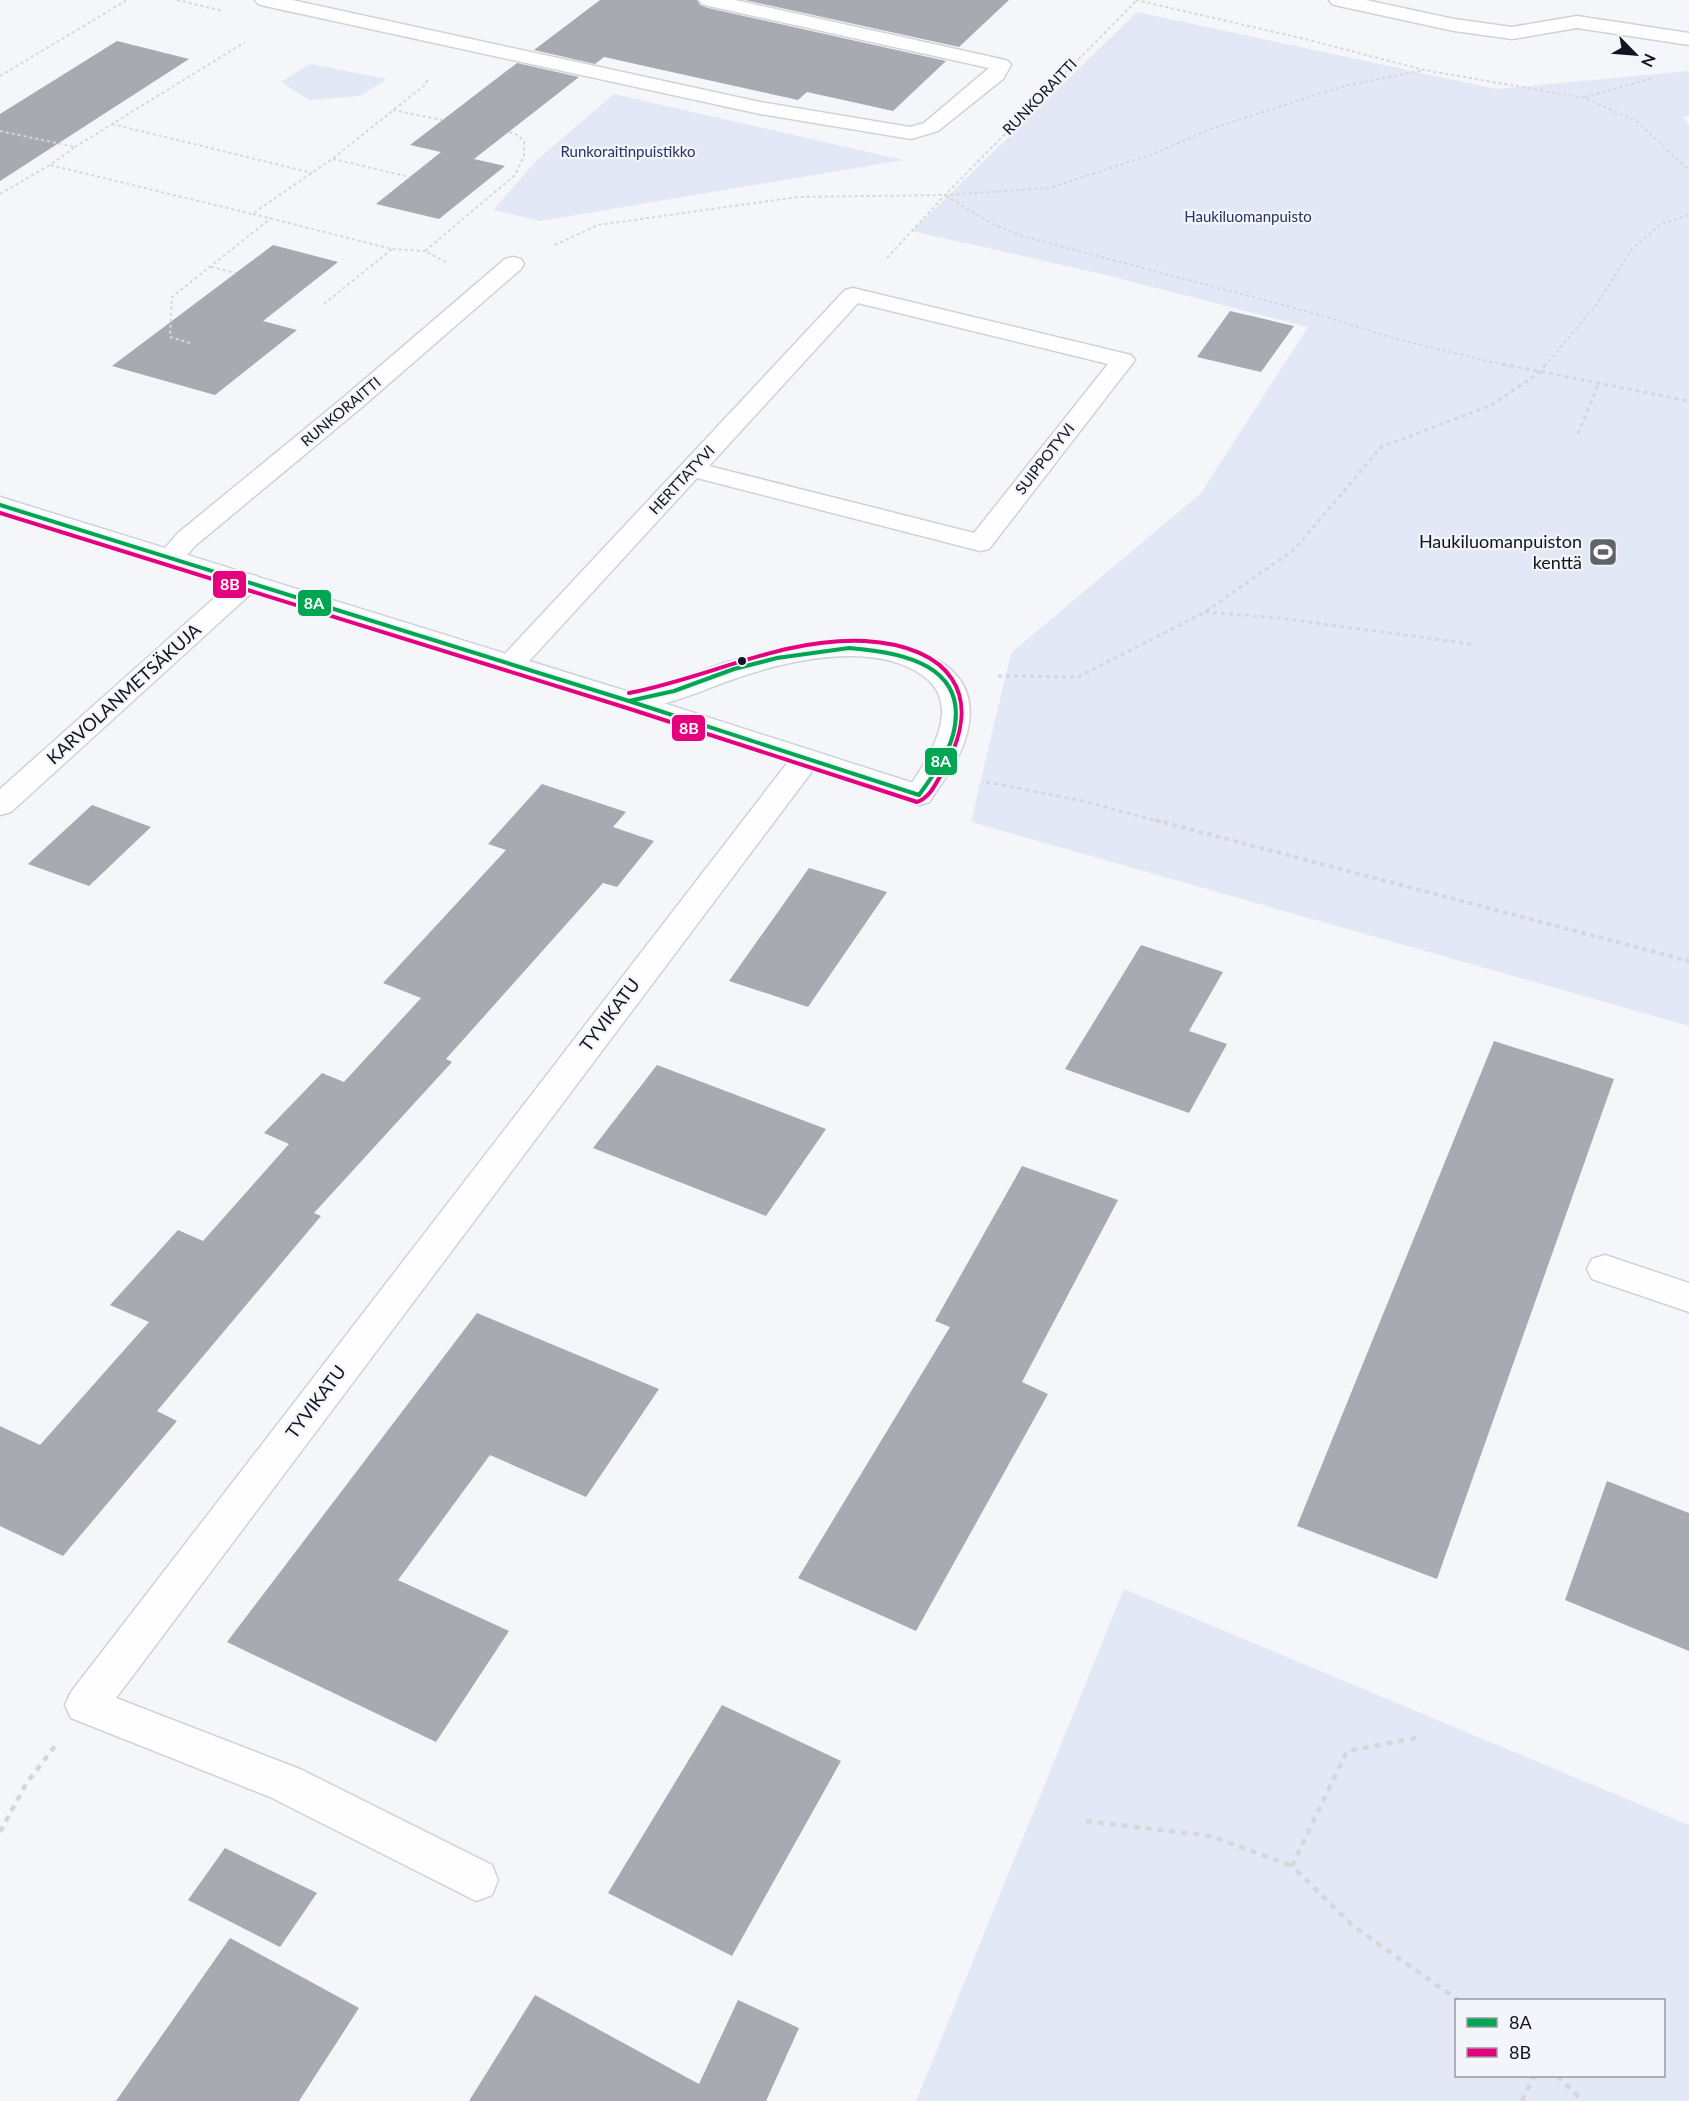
<svg xmlns="http://www.w3.org/2000/svg" width="1689" height="2101" font-family="Lato,sans-serif">
<style>
.green{fill:#e3e8f7;fill-rule:evenodd}
.building{fill:#a8aab2}
.lines{fill:none;stroke-linecap:round;stroke-linejoin:round}
.lane-casing{stroke:#d0d2d9;stroke-width:3}
.street-casing{stroke:#d0d2d9;stroke-width:3}
.secondary-casing{stroke:#d0d2d9;stroke-width:3}
.path-far3{stroke:#d7d7d9;stroke-width:2;stroke-dasharray:3 3;stroke-linecap:butt}
.path-far2{stroke:#d7d7d9;stroke-width:3;stroke-dasharray:4 4;stroke-linecap:butt}
.path-far1{stroke:#d7d7d9;stroke-width:4;stroke-dasharray:4.5 4.5;stroke-linecap:butt}
.path{stroke:#d7d7d9;stroke-width:4.5;stroke-dasharray:6 6;stroke-linecap:butt}
.lane{fill:#fefefe;fill-rule:evenodd}
.street{fill:#fefefe;fill-rule:evenodd}
.secondary{fill:#fefefe;fill-rule:evenodd}
.bus-1-casing{stroke:#f3f5fb;stroke-width:8}
.bus-2-casing{stroke:#f3f5fb;stroke-width:8}
.bus-1{stroke:#00a651;stroke-width:4}
.bus-2{stroke:#e5007d;stroke-width:4}
.bus-dot{fill:#11141e;stroke:#f3f5fb;stroke-width:2}
.labels{text-anchor:middle;stroke-width:4.5;stroke-linejoin:round;paint-order:stroke}
.far-street-label{font-size:15px;fill:#11141e;stroke:#f3f5fb}
.far-park-label{font-size:15px;fill:#273360;stroke:#f3f5fb}
.poi-label{font-size:18px;fill:#11141e;stroke:#f3f5fb;text-anchor:end}
.street-label{font-size:18px;fill:#11141e;stroke:#f3f5fb}
.line-badge{stroke:#f3f5fb;stroke-width:2}
.badge-label{font-size:16px;text-anchor:middle;font-weight:bold;fill:#fff}
</style>
<rect width="100%" height="100%" fill="#f5f6f9"/>
<g class="green">
<polygon points="1137,12 1496,89 1689,71 1689,116 1683,117 1689,124 1689,1026 971,822 1011,653 1201,493 1308,327 1106,275 912,231"/>
<polygon points="310,64 387,79 360,96 309,100 281,82"/>
<polygon points="614,94 903,160 540,221 493,210 537,160"/>
<path d="M1124 1589 1689 1825V2101H916ZM1456 2000H1664V2076H1456Z"/>
</g>
<g class="building">
<polygon points="600,0 697,0 700,5 708,8 946,61 893,111 807,92 798,100 604,57 595,64 534,50"/>
<polygon points="745,0 1009,0 959,47"/>
<polygon points="117,41 189,59 0,181 0,114"/>
<polygon points="517,63 579,77 474,159 505,166 439,219 376,204 441,152 410,145"/>
<polygon points="273,245 338,262 263,321 297,330 215,395 112,366"/>
<polygon points="1230,311 1294,326 1261,372 1197,357"/>
<polygon points="542,784 626,812 613,827 654,841 617,887 603,883 446,1059 452,1062 314,1213 321,1216 157,1411 177,1421 63,1556 0,1526 0,1426 40,1445 149,1322 110,1305 178,1230 203,1241 289,1144 264,1133 322,1073 344,1082 421,998 383,983 506,850 488,844"/>
<polygon points="92,805 151,827 89,886 28,864"/>
<polygon points="809,868 887,892 808,1007 729,981"/>
<polygon points="1141,945 1223,972 1189,1031 1227,1044 1189,1113 1065,1069"/>
<polygon points="1494,1041 1614,1079 1437,1579 1297,1526"/>
<polygon points="657,1065 826,1129 766,1216 593,1148"/>
<polygon points="1022,1166 1118,1200 1022,1382 1048,1394 916,1631 798,1578 950,1327 935,1321"/>
<polygon points="477,1313 659,1389 586,1497 490,1455 398,1580 509,1631 436,1742 227,1642"/>
<polygon points="1607,1481 1689,1513 1689,1651 1565,1600"/>
<polygon points="722,1705 841,1761 732,1956 608,1893"/>
<polygon points="225,1848 317,1893 280,1947 188,1900"/>
<polygon points="230,1938 359,2008 299,2101 116,2101"/>
<polygon points="535,1995 699,2084 738,2000 799,2028 766,2101 469,2101"/>
</g>
<g class="lines">
<g class="lane-casing">
<g id="lane">
<polygon points="255,0 292,0 760,102 910,127 924,123 989,68 709,6 702,4 699,0 735,0 1001,59 1008,61 1011,65 1003,79 938,131 911,139 760,114 265,6 258,4"/>
<polygon points="1329,0 1366,0 1454,19 1512,27 1577,16 1689,33 1689,45 1577,28 1512,39 1454,31 1339,6 1332,4"/>
<path d="M849 640C903 641 986 658 967 733 961 758 944 780 929 802L919 805 909 802 904 795C925 763 967 706 922 675 869 638 775 663 720 684 694 694 646 714 619 707L615 701 619 695 665 684 724 663 777 649Z"/>
<polygon points="1605,1255 1689,1283 1689,1312 1592,1279 1587,1269 1592,1259"/>
</g>
</g>
<g class="street-casing">
<g id="street">
<path d="M513 257 521 259 524 264 521 269 362 407 196 545C185 557 178 568 160 564L156 558 178 533 344 397 505 259Z"/>
<path d="M853 288 1131 355 1135 360 989 549 980 551 697 478 521 670 511 673 501 670 497 664 501 658 845 290ZM858 303 1108 364 974 533 709 466Z"/>
<polygon points="248,574 257,576 261,582 257,588 11,812 0,815 0,789 239,576"/>
<polygon points="629,692 929,788 934,795 929,802 919,805 813,770 116,1698 300,1769 492,1865 498,1880 492,1895 476,1901 270,1797 71,1718 65,1705 71,1692 788,762 619,707 615,701 619,695"/>
</g>
</g>
<g class="secondary-casing">
<polygon id="secondary" points="0,497 639,695 643,701 639,707 629,710 619,707 0,513"/>
</g>
<g class="path-far3">
<polyline points="177,0 223,11"/>
<polyline points="1136,0 1309,40 1424,70 1585,98 1636,121 1689,170"/>
<polyline points="0,76 127,0"/>
<polyline points="1585,97 1653,78"/>
<polyline points="393,110 442,120"/>
<polyline points="112,124 312,173"/>
<polyline points="0,131 75,147 50,165 252,214 332,159 425,85 428,79"/>
<polyline points="75,147 245,42"/>
<polyline points="333,159 410,177"/>
<polyline points="0,194 50,165"/>
<polyline points="946,196 993,224 1022,236 1313,313 1400,340 1508,366"/>
<polyline points="253,214 392,249 425,251"/>
<polyline points="555,245 598,225 797,197 945,195 1049,188 1153,154 1213,128 1344,86 1424,70"/>
<polyline points="887,258 945,195 1136,1"/>
<polyline points="446,262 425,251 515,175 524,156 524,142 518,135 509,132"/>
<polyline points="211,267 236,273"/>
<polyline points="324,304 392,249"/>
<polyline points="190,343 170,337 172,297 271,218"/>
<polyline points="1545,366 1597,304 1632,249 1661,224 1689,215"/>
</g>
<g class="path-far2">
<polyline points="1502,364 1689,401"/>
<polyline points="1578,434 1598,385"/>
<polyline points="1205,612 1279,618 1471,644"/>
<polyline points="998,676 1078,677 1205,612 1295,549 1381,447 1492,405 1539,373 1546,364"/>
<polyline points="986,782 1083,801 1161,822"/>
</g>
<polyline class="path-far1" points="1155,820 1689,961"/>
<g class="path">
<polyline points="1416,1738 1347,1751 1292,1866 1353,1926 1458,2000"/>
<polyline points="1086,1821 1211,1836 1292,1866"/>
<polyline points="0,1832 26,1784 55,1746"/>
<polyline points="1557,2076 1583,2101"/>
<polyline points="1522,2101 1534,2076"/>
</g>
<use href="#lane" class="lane"/>
<use href="#street" class="street"/>
<use href="#secondary" class="secondary"/>
<g class="bus-1-casing">
<g id="bus-1">
<polyline points="0,505 629,701"/>
<path d="M849 648C902 652 971 665 953 735 947 757 932 777 919 795L629 701 674 691 734 669 777 658Z"/>
</g>
</g>
<g class="bus-2-casing">
<path id="bus-2" d="M0 513 627 708 917 802C930 798 936 783 943 771 987 694 949 646 865 641 783 637 708 678 629 693"/>
</g>
<use href="#bus-1" class="bus-1"/>
<use href="#bus-2" class="bus-2"/>
</g>
<defs>
<g id="stadium-square" transform="scale(1.5)"><rect x="-9" y="-9" width="18" height="18" rx="4" fill="#61636b" stroke="#f3f5fb"/><path d="M0-5a6.5 5 0 1 0 0 10a6.5 5 0 1 0 0-10ZM-3.5-1.8h7v3.6h-7Z" fill="#fff"/></g>
</defs>
<g fill-rule="evenodd">
<use href="#stadium-square" x="1603" y="552"/>
</g>
<circle class="bus-dot" cx="742" cy="661" r="5"/>
<g class="labels">
<g class="far-street-label">
<text transform="translate(1040 97) rotate(-46)" y="5">RUNKORAITTI</text>
<text transform="translate(341 412) rotate(-40)" y="5">RUNKORAITTI</text>
<text transform="translate(1045 459) rotate(-52)" y="5">SUIPPOTYVI</text>
<text transform="translate(682 480) rotate(-47)" y="5">HERTTATYVI</text>
</g>
<g class="far-park-label">
<text x="628" y="157">Runkoraitinpuistikko</text>
<text x="1248" y="222">Haukiluomanpuisto</text>
</g>
<g class="poi-label">
<text x="1582" y="548">Haukiluomanpuiston<tspan x="1582" dy="21">kenttä</tspan></text>
</g>
<g class="street-label">
<text transform="translate(124 694) rotate(-42)" y="6">KARVOLANMETSÄKUJA</text>
<text transform="translate(610 1015) rotate(-53)" y="6">TYVIKATU</text>
<text transform="translate(316 1402) rotate(-53)" y="6">TYVIKATU</text>
</g>
</g>
<g class="line-badge">
<rect x="212" y="570" width="35" height="29" rx="6" fill="#e5007d"/>
<rect x="297" y="589" width="35" height="28" rx="6" fill="#00a651"/>
<rect x="671" y="714" width="35" height="28" rx="6" fill="#e5007d"/>
<rect x="924" y="747" width="34" height="29" rx="6" fill="#00a651"/>
</g>
<g class="badge-label">
<text x="230" y="590">8B</text>
<text x="314" y="609">8A</text>
<text x="689" y="734">8B</text>
<text x="941" y="767">8A</text>
</g>
<rect x="1455" y="1999" width="210" height="78" fill="#f3f5fb" stroke="#999ba3" stroke-width="1.5"/>
<rect x="1467" y="2018" width="30" height="9" fill="#00a651" stroke="#999ba3" stroke-width="1.5"/>
<text x="1509" y="2029" font-size="18" fill="#11141e">8A</text>
<rect x="1467" y="2048" width="30" height="9" fill="#e5007d" stroke="#999ba3" stroke-width="1.5"/>
<text x="1509" y="2059" font-size="18" fill="#11141e">8B</text>
<g transform="translate(1635 54) rotate(115)" stroke="#f3f5fb" stroke-width="4.5" paint-order="stroke">
<path d="M0-4.5L10 22L0 15L-10 22Z" fill="#11141e"/>
<text y="-9" font-size="16" font-weight="bold" text-anchor="middle" fill="#11141e">N</text>
</g>
</svg>
